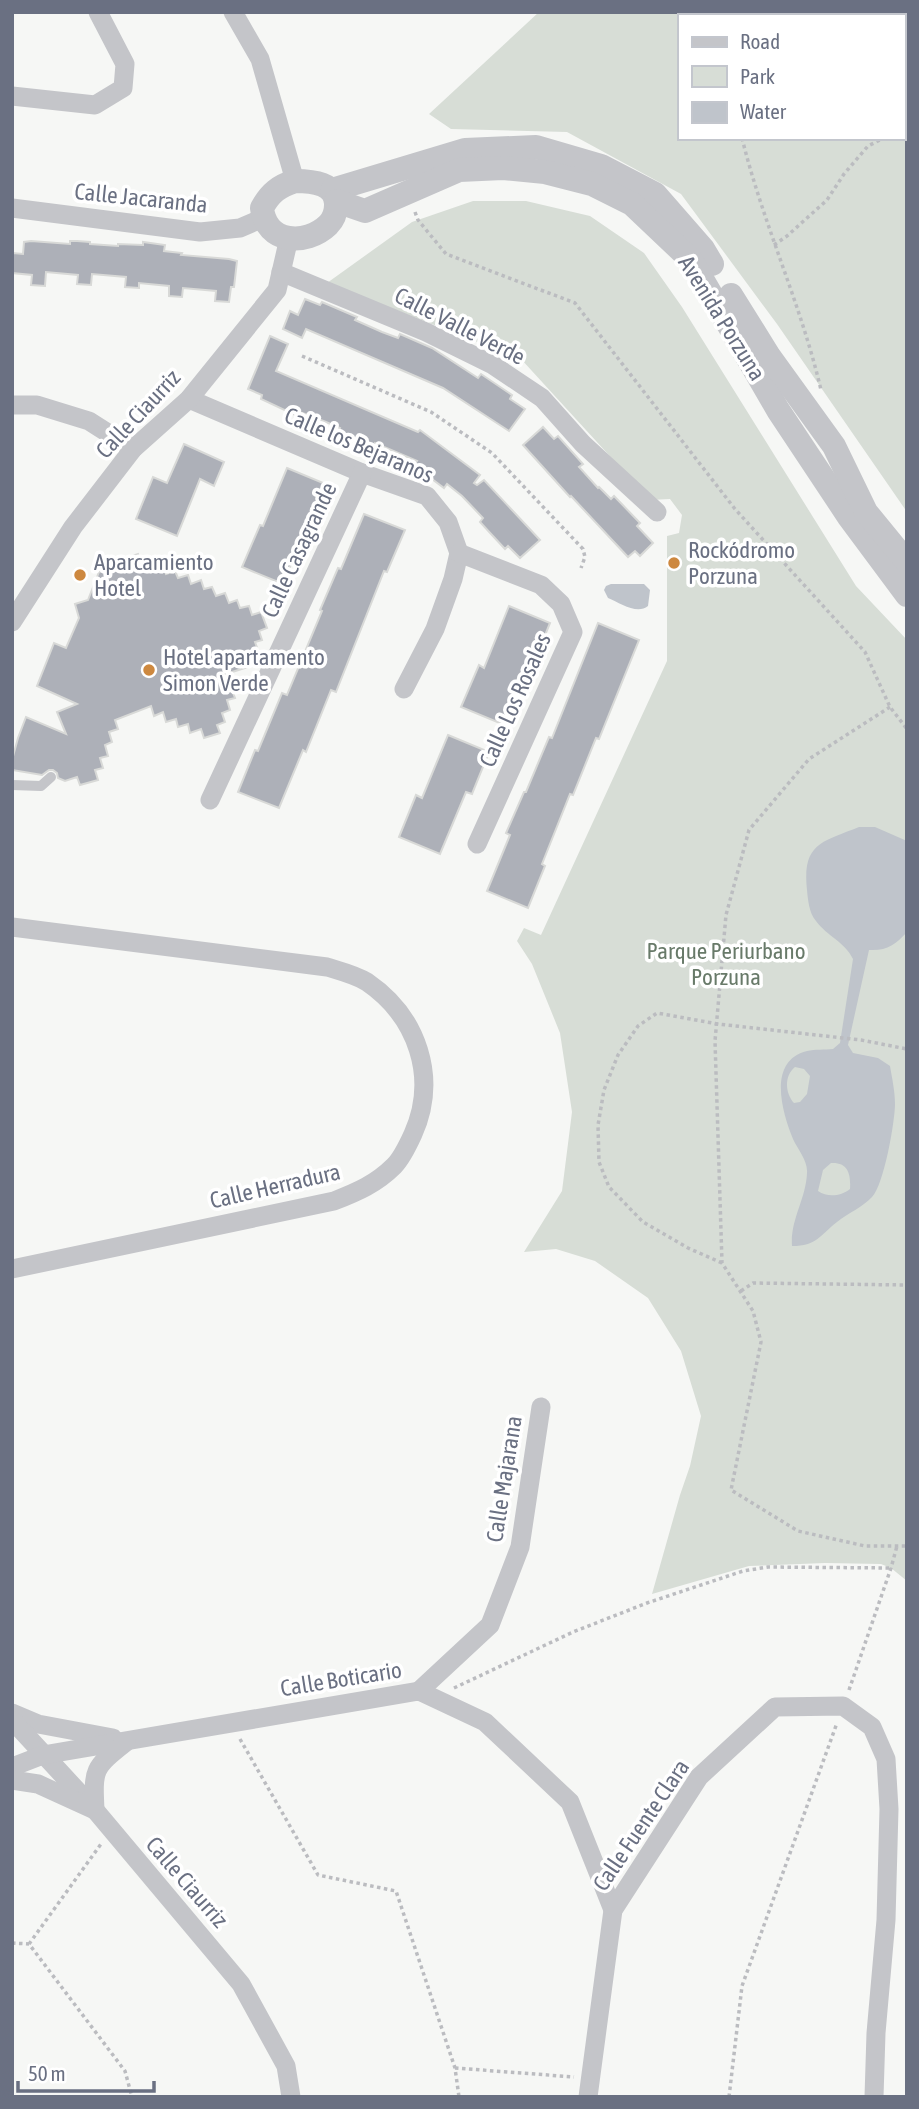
<svg xmlns="http://www.w3.org/2000/svg" width="919" height="2109" font-family="'Asap Condensed',sans-serif">
<style>
.green{fill:#d7ddd6;fill-rule:evenodd}
.water{fill:#bfc4cb;fill-rule:evenodd}
.building{fill:#adb0b8;stroke:#d8d9d7;stroke-width:2}
.lines{fill:none;stroke-linecap:round;stroke-linejoin:round}
.path{stroke:#bbbcc0;stroke-width:3.5;stroke-dasharray:3.5 3.5;stroke-linecap:butt}
.service{stroke:#c4c5c9;stroke-width:10}
.minor{stroke:#c4c5c9;stroke-width:19}
.tertiary{stroke:#c4c5c9;stroke-width:24}
.poi-dot{fill:#cd883f;stroke:#fff;stroke-width:2.5}
.labels{text-anchor:middle;stroke-width:7;stroke-linejoin:round;paint-order:stroke}
.street-label{font-size:23px;fill:#6a7082;stroke:#fff}
.poi-label{font-size:23px;fill:#6a7082;stroke:#fff;text-anchor:start}
.park-label{font-size:23px;fill:#687a69;stroke:#fff}
</style>
<rect width="100%" height="100%" fill="#f6f7f5"/>
<g class="green">
<path d="M539 12H907V512L777 324 681 194 567 132 451 129 429 114ZM679 16H903V138H679Z"/>
<polygon points="473,201 526,201 590,216 644,253 682,307 856,586 907,640 907,1581 891,1568 881,1564 825,1563 749,1566 652,1594 680,1495 690,1466 701,1416 681,1351 648,1298 595,1261 556,1249 524,1252 562,1191 572,1112 560,1033 532,964 517,941 524,928 541,935 667,661 667,536 679,533 682,515 670,499 650,500 521,359 327,283 412,222"/>
</g>
<g class="water">
<path d="M611 584H644L650 590 648 606C637 615 620 603 608 598L604 590 606 586Z"/>
<path d="M859 827H875L907 841V932C895 945 887 951 869 950L848 1045 853 1053 878 1058 890 1066C892 1078 895 1091 895 1104 895 1121 884 1185 872 1197 863 1207 848 1213 837 1222 819 1236 817 1246 792 1246 790 1220 806 1199 807 1173 808 1161 798 1150 793 1139 782 1112 767 1061 807 1051 815 1049 825 1050 833 1049L840 1043 853 959C845 942 827 936 816 921 809 913 808 900 807 890 802 843 822 842 859 827ZM795 1067 804 1069 810 1076 807 1094 800 1102 794 1103C785 1093 784 1076 795 1067ZM831 1163C848 1162 851 1174 850 1189 841 1196 828 1198 818 1191L823 1170Z"/>
</g>
<g class="building">
<polygon points="31,241 70,244 70,241 77,241 90,242 90,244 118,246 118,244 143,245 143,242 165,245 164,251 182,253 181,255 229,259 237,261 234,287 231,287 229,302 215,301 216,291 183,288 182,297 169,296 169,286 139,283 139,288 125,287 126,277 92,274 91,285 77,284 78,275 46,272 45,286 31,285 32,275 12,273 13,253 23,254 24,242"/>
<polygon points="305,299 320,305 322,302 357,317 355,320 382,332 398,338 400,334 432,348 478,378 481,374 512,395 510,399 525,409 509,431 443,388 306,329 302,338 283,329 290,311 298,315"/>
<polygon points="270,336 288,344 276,371 418,432 420,430 480,475 474,483 477,485 484,480 540,540 520,558 508,546 505,549 492,535 480,522 483,518 462,496 447,484 444,488 428,476 414,465 417,461 375,443 373,448 338,433 340,428 326,422 297,411 295,415 261,399 262,395 248,389"/>
<polygon points="543,427 554,439 558,436 583,464 579,467 598,488 599,487 611,499 614,496 640,523 637,526 653,543 640,556 635,551 628,557 571,496 570,497 523,445"/>
<polygon points="184,444 224,462 214,486 200,479 177,536 136,519 153,477 167,483"/>
<polygon points="287,468 328,485 310,527 307,525 283,584 242,567 260,525 263,526"/>
<polygon points="364,514 405,530 387,572 384,571 336,692 331,690 306,752 303,750 279,808 238,792 255,750 258,751 282,693 287,695 322,611 320,610 338,568 341,569"/>
<polygon points="138,554 141,564 151,560 154,569 163,565 166,574 175,571 178,578 188,575 191,584 201,580 204,589 212,587 216,596 225,593 229,603 237,600 240,608 249,606 252,615 261,612 267,628 259,631 262,640 255,642 259,653 251,655 254,665 226,674 235,698 227,700 230,710 222,713 225,722 217,725 220,733 204,738 201,729 190,733 188,724 178,727 176,719 166,722 163,712 154,716 151,706 115,720 118,729 109,732 112,742 105,745 108,756 100,758 103,768 95,770 98,780 80,785 77,777 65,781 58,778 57,773 53,770 49,770 42,775 12,770 12,760 18,738 26,717 66,734 57,712 77,704 37,686 54,643 66,648 79,618 75,604 88,600 99,572 107,569 106,565"/>
<polygon points="509,606 550,623 533,665 528,663 502,724 461,707 479,665 484,668"/>
<polygon points="598,623 639,640 599,739 596,738 573,795 570,794 542,864 545,866 528,908 487,891 510,835 506,833 524,792 526,792 549,737 552,738"/>
<polygon points="448,735 489,752 472,794 466,792 440,854 399,837 416,795 422,798"/>
</g>
<g class="lines">
<g class="path">
<polyline points="710,12 711,16"/>
<polyline points="879,12 882,16"/>
<polyline points="903,39 907,46"/>
<polyline points="903,127 907,124"/>
<path d="M742 138C763 224 801 304 821 390"/>
<polyline points="415,212 418,220 446,254 575,303 735,509 865,652 890,707 907,729"/>
<polyline points="774,245 787,236 827,200 844,174 868,146 884,138"/>
<polyline points="302,356 431,412 492,453 583,549 585,557 581,568"/>
<polyline points="890,707 809,759 749,830 726,915 715,1041 722,1263 753,1311 761,1342 731,1490 798,1531 865,1546 907,1546"/>
<polyline points="722,1263 688,1248 643,1222 609,1187 599,1162 598,1125 604,1090 618,1055 638,1026 657,1013 718,1024 861,1040 907,1049"/>
<polyline points="741,1291 753,1283 907,1285"/>
<polyline points="454,1688 573,1632 647,1603 743,1571 768,1567 891,1568"/>
<polyline points="849,1690 891,1568 897,1546"/>
<polyline points="240,1739 318,1875 396,1891 455,2068 459,2097"/>
<polyline points="12,1943 29,1944 125,2071 132,2097"/>
<polyline points="29,1944 101,1844"/>
<polyline points="455,2068 574,2077"/>
<polyline points="729,2097 742,1986 837,1723"/>
</g>
<polyline class="service" points="12,785 41,786 51,777"/>
<g class="minor">
<polyline points="233,12 260,59 295,181"/>
<polyline points="12,96 95,105 123,88 125,64 98,12"/>
<polyline points="12,208 200,232 240,228 263,218"/>
<polyline points="281,272 426,332 493,365 542,398 583,444 657,512"/>
<polyline points="189,399 362,473 427,496 448,522 459,553 453,579 435,629 404,689"/>
<polyline points="12,405 37,405 89,421 133,449"/>
<polyline points="459,553 541,585 561,604 573,632 477,844"/>
<polyline points="12,622 73,527 133,449 189,399 277,290 289,238"/>
<polyline points="210,800 362,473"/>
<path d="M12 927 327 967C340 971 356 975 367 982 418 1017 438 1078 413 1134 408 1145 402 1158 394 1166 376 1184 357 1192 334 1201L12 1269"/>
<polyline points="419,1691 490,1625 520,1547 541,1407"/>
<polyline points="12,1713 38,1724 113,1738"/>
<polyline points="12,1720 95,1810 241,1984 286,2066 291,2097"/>
<polyline points="12,1767 43,1755 419,1691 485,1722 570,1802 613,1910"/>
<path d="M12 1780 38 1784 95 1810C93 1769 93 1768 126 1742"/>
<polyline points="588,2097 613,1910 699,1777 775,1707 843,1706 872,1727 886,1759 889,1809 886,1920 876,2033 874,2097"/>
</g>
<g class="tertiary">
<path d="M295 181C312 181 337 183 336 205 336 213 334 219 328 225 306 246 266 244 262 208 270 193 279 186 295 181Z"/>
<polyline points="332,190 465,150 536,147 601,166 655,194 703,249 712,264"/>
<polyline points="336,201 365,211 459,170 503,168 545,172 592,184 632,204 691,260 778,410 849,517 907,595"/>
<polyline points="731,295 769,356 834,446 866,512 907,562"/>
</g>
</g>
<g class="poi-dot">
<circle cx="674" cy="563" r="7"/>
<circle cx="80" cy="575" r="7"/>
<circle cx="149" cy="670" r="7"/>
</g>
<g class="labels">
<g class="street-label">
<text transform="translate(141 198) rotate(6)" y="8">Calle Jacaranda</text>
<text transform="translate(722 318) rotate(58)" y="8">Avenida Porzuna</text>
<text transform="translate(460 326) rotate(27)" y="8">Calle Valle Verde</text>
<text transform="translate(138 414) rotate(-47)" y="8">Calle Ciaurriz</text>
<text transform="translate(359 445) rotate(23)" y="8">Calle los Bejaranos</text>
<text transform="translate(299 550) rotate(-65)" y="8">Calle Casagrande</text>
<text transform="translate(515 700) rotate(-66)" y="8">Calle Los Rosales</text>
<text transform="translate(275 1186) rotate(-13)" y="8">Calle Herradura</text>
<text transform="translate(504 1479) rotate(-81)" y="8">Calle Majarana</text>
<text transform="translate(341 1679) rotate(-9)" y="8">Calle Boticario</text>
<text transform="translate(641 1825) rotate(-56)" y="8">Calle Fuente Clara</text>
<text transform="translate(187 1882) rotate(49)" y="8">Calle Ciaurriz</text>
</g>
<g class="poi-label">
<text x="688" y="558">Rockódromo<tspan x="688" dy="26">Porzuna</tspan></text>
<text x="94" y="570">Aparcamiento<tspan x="94" dy="26">Hotel</tspan></text>
<text x="163" y="665">Hotel apartamento<tspan x="163" dy="26">Simon Verde</tspan></text>
</g>
<g class="park-label">
<text x="726" y="959">Parque Periurbano<tspan x="726" dy="26">Porzuna</tspan></text>
</g>
</g>
<rect width="919" height="2109" fill="none" stroke="#6a7082" stroke-width="28"/>
<rect x="678" y="14" width="228" height="126" fill="#ffffff" stroke="#c3c6cd" stroke-width="2"/>
<rect x="692" y="37" width="35" height="10" fill="#c4c5c9" stroke="#c3c6cd" stroke-width="2"/>
<text x="740" y="49" font-size="21" fill="#6a7082">Road</text>
<rect x="692" y="66" width="35" height="21" fill="#d7ddd6" stroke="#c3c6cd" stroke-width="2"/>
<text x="740" y="84" font-size="21" fill="#6a7082">Park</text>
<rect x="692" y="102" width="35" height="21" fill="#bfc4cb" stroke="#c3c6cd" stroke-width="2"/>
<text x="740" y="119" font-size="21" fill="#6a7082">Water</text>
<path d="M18 2081v10h136v-10" fill="none" stroke="#6a7082" stroke-width="3.5"/>
<text x="28" y="2081" font-size="21" fill="#6a7082" stroke="#ffffff" stroke-width="5" paint-order="stroke">50 m</text>
</svg>
